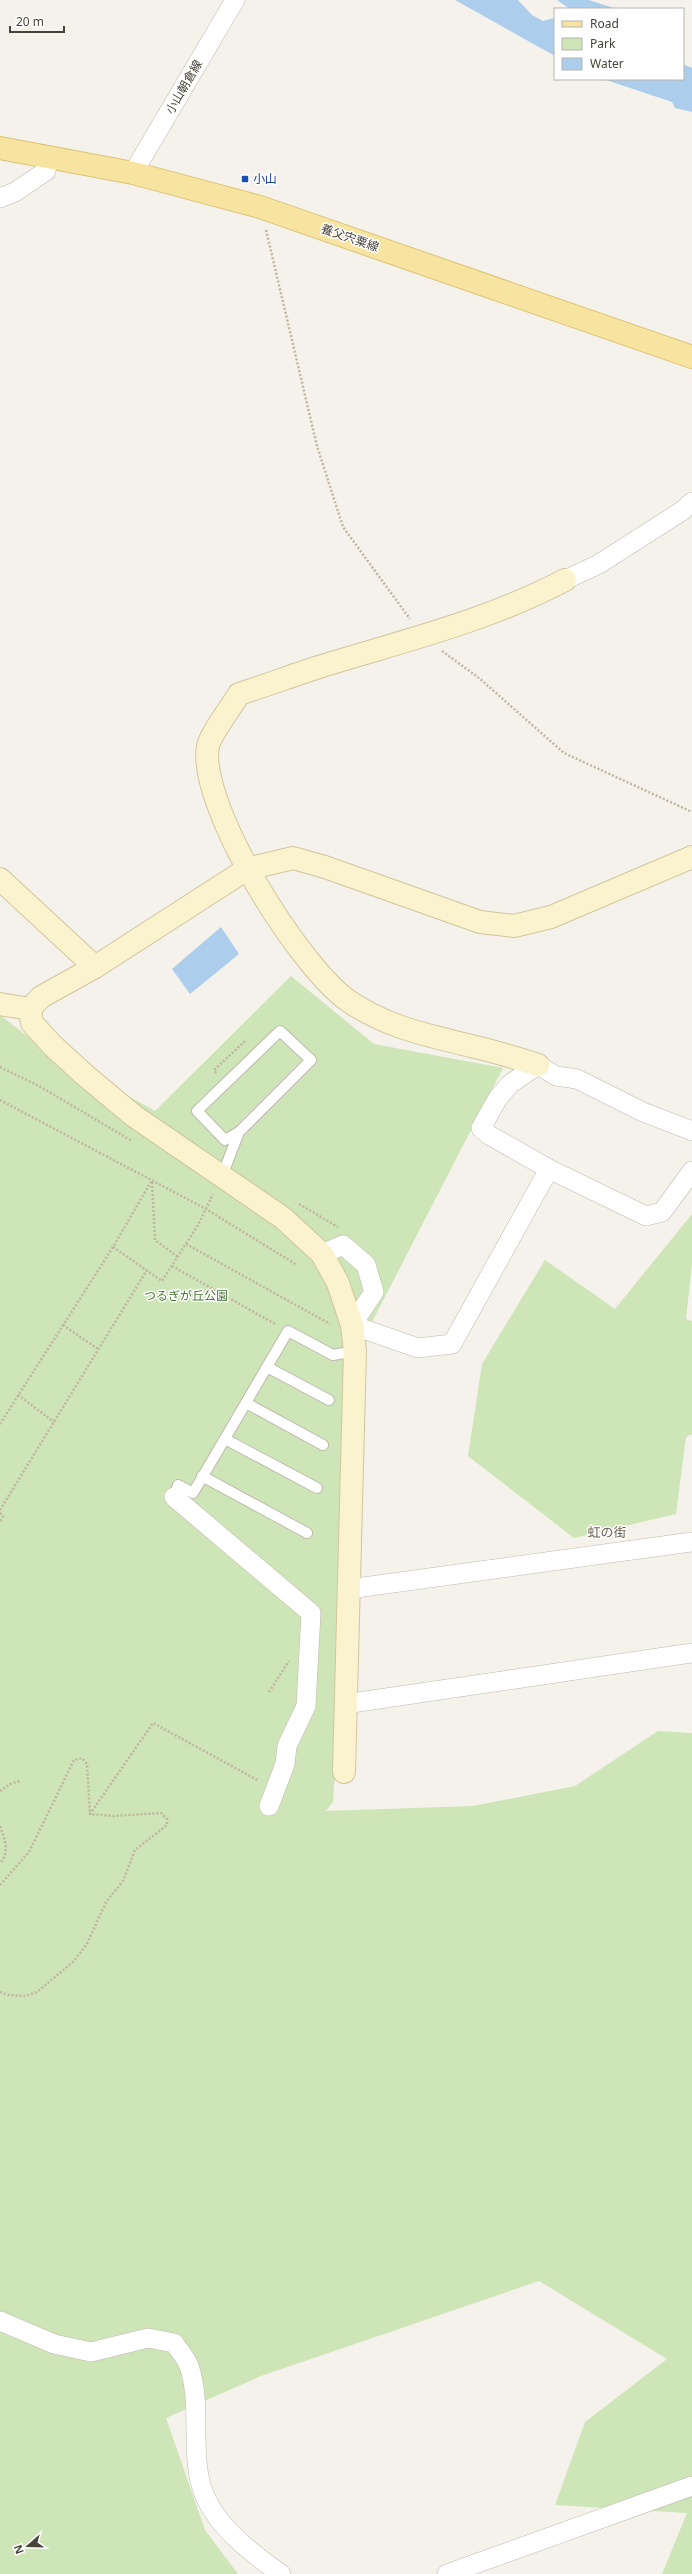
<svg xmlns="http://www.w3.org/2000/svg" width="692" height="2574" font-family="'Noto Sans','Noto Sans JP',sans-serif">
<style>
.green{fill:#cde5b7}
.water{fill:#acceec}
.lines{fill:none;stroke-linecap:round;stroke-linejoin:round}
.lane-casing{stroke:#bfbaae;stroke-width:12}
.street-casing{stroke:#bfbaae;stroke-width:20}
.secondary-casing{stroke:#d0c69d;stroke-width:24}
.primary-casing{stroke:#dcc271;stroke-width:24}
.path{stroke:#c0b6a0;stroke-width:2.5;stroke-dasharray:2 2;stroke-linecap:butt}
.lane{stroke:#fff;stroke-width:10}
.street{stroke:#fff;stroke-width:19}
.secondary{stroke:#fbf3ce;stroke-width:22}
.primary{stroke:#f7e4a0;stroke-width:22}
.transit-dot{fill:#1a4fb4;stroke:#fff;stroke-width:1.5}
.labels{text-anchor:middle;stroke-width:3;stroke-linejoin:round;paint-order:stroke}
.street-label{font-size:12px;fill:#484339;stroke:#fff}
.transit-label{font-size:12px;fill:#164399;stroke:#fff;text-anchor:start}
.park-label{font-size:12px;fill:#467630;stroke:#fff}
.neighbourhood-label{font-size:13px;fill:#6a6151;stroke:#fff}
</style>
<rect width="100%" height="100%" fill="#f4f2eb"/>
<g class="green">
<polygon points="291,976 374,1044 503,1068 372,1322 362,1358 333,1802 326,1811 473,1806 575,1786 658,1731 692,1733 692,2574 662,2574 687,2513 555,2505 585,2422 667,2359 539,2281 261,2376 166,2418 205,2530 238,2574 0,2574 0,1015 41,1047 155,1111"/>
<polygon points="692,1214 692,1264 686,1319 692,1321 692,1434 686,1437 676,1514 574,1538 468,1456 482,1364 545,1260 615,1309"/>
</g>
<g class="water">
<polygon points="455,0 518,0 532,15 543,21 554,18 554,12 555,12 555,56"/>
<polygon points="557,0 589,0 617,9 570,9"/>
<polygon points="683,64 692,68 692,112 675,108 672,102 603,79 683,79"/>
<polygon points="221,927 239,954 190,994 172,969"/>
</g>
<g class="lines">
<g class="lane-casing">
<g id="lane">
<polyline points="222,1176 239,1132 311,1060 280,1031 197,1111 225,1140 239,1132"/>
<polyline points="267,1367 329,1400"/>
<polyline points="246,1403 323,1445"/>
<polyline points="225,1439 317,1488"/>
<polyline points="202,1476 307,1533"/>
<polyline points="174,1497 178,1485 193,1493 288,1331 333,1355 355,1351"/>
</g>
</g>
<g class="street-casing">
<g id="street">
<polyline points="133,173 235,0"/>
<polyline points="0,198 15,192 46,171 49,156"/>
<polyline points="565,580 599,564 682,511 692,502"/>
<polyline points="692,1131 643,1112 577,1079 556,1076 538,1065 510,1084 498,1098 481,1128 489,1135 549,1169 646,1216 662,1212 692,1171"/>
<polyline points="322,1254 343,1245 366,1265 374,1292 352,1325 418,1348 452,1344 549,1169"/>
<polyline points="174,1497 311,1613 306,1706 287,1746 285,1764 269,1806"/>
<polyline points="349,1589 692,1542"/>
<polyline points="345,1704 692,1653"/>
<path d="M0 2321 54 2344 91 2352 148 2338 174 2343C179 2350 186 2358 189 2366 201 2401 192 2440 199 2476 206 2519 247 2550 281 2574"/>
<polyline points="447,2574 692,2486"/>
</g>
</g>
<g class="secondary-casing">
<g id="secondary">
<polyline points="0,879 95,967"/>
<polyline points="0,1004 30,1009"/>
<path d="M538 1065C516 1058 494 1051 471 1046 427 1035 389 1028 350 1002 301 970 197 805 208 746 210 735 232 706 239 694 267 685 294 675 322 666 406 640 487 621 565 580"/>
<polyline points="344,1772 355,1351 352,1325 338,1283 322,1254 283,1218 134,1116 86,1076 53,1046 32,1023 30,1009 41,997 95,967 247,869 293,858 325,867 480,922 514,926 551,917 692,857"/>
</g>
</g>
<g class="primary-casing">
<polyline id="primary" points="0,148 133,173 260,207 692,357"/>
</g>
<g class="path">
<polyline points="266,230 317,446 343,527 410,619"/>
<polyline points="442,651 479,678 564,753 692,812"/>
<polyline points="0,1067 39,1086 132,1141"/>
<polyline points="216,1073 214,1070 244,1042 246,1044"/>
<polyline points="0,1100 206,1209 297,1265"/>
<polyline points="152,1182 155,1240 178,1257"/>
<polyline points="299,1204 338,1227"/>
<polyline points="186,1244 330,1324"/>
<polyline points="113,1247 162,1281 198,1225 213,1194"/>
<polyline points="172,1266 275,1324"/>
<polyline points="63,1325 98,1349"/>
<polyline points="18,1395 54,1422"/>
<polyline points="0,1424 113,1247 152,1180"/>
<polyline points="0,1510 147,1270"/>
<polyline points="0,1513 3,1516 0,1522"/>
<polyline points="269,1692 289,1661"/>
<polyline points="0,1791 10,1784 20,1781"/>
<path d="M0 1826C5 1840 10 1851 0 1864"/>
<polyline points="0,1885 29,1852 74,1760 82,1758 87,1764 90,1814 153,1723 259,1781"/>
<polyline points="0,1992 8,1995 26,1996 37,1992 73,1962 87,1944 106,1902 123,1881 135,1850 167,1825 167,1819 161,1813 113,1816 90,1814"/>
</g>
<use href="#lane" class="lane"/>
<use href="#street" class="street"/>
<use href="#secondary" class="secondary"/>
<use href="#primary" class="primary"/>
</g>
<rect class="transit-dot" x="241" y="175" width="8" height="8" rx="2"/>
<g class="labels">
<g class="street-label">
<text transform="translate(184 87) rotate(-60)" y="4">小山朝倉線</text>
<text transform="translate(350 238) rotate(19)" y="4">養父宍粟線</text>
</g>
<g class="transit-label">
<text x="253" y="183">小山</text>
</g>
<g class="park-label">
<text x="186" y="1300">つるぎが丘公園</text>
</g>
<g class="neighbourhood-label">
<text x="607" y="1537">虹の街</text>
</g>
</g>
<rect x="554" y="8" width="130" height="72" fill="#ffffff" stroke="#b6b4b0"/>
<rect x="562" y="21" width="20" height="6" fill="#f7e4a0" stroke="#b6b4b0"/>
<text x="590" y="28" font-size="12" fill="#484339">Road</text>
<rect x="562" y="38" width="20" height="12" fill="#cde5b7" stroke="#b6b4b0"/>
<text x="590" y="48" font-size="12" fill="#484339">Park</text>
<rect x="562" y="58" width="20" height="12" fill="#acceec" stroke="#b6b4b0"/>
<text x="590" y="68" font-size="12" fill="#484339">Water</text>
<g transform="translate(28 2546) rotate(250)" stroke="#ffffff" stroke-width="3" paint-order="stroke">
<path d="M0-3L7 15L0 10L-7 15Z" fill="#484339"/>
<text y="-6" font-size="11" font-weight="bold" text-anchor="middle" fill="#484339">N</text>
</g>
<path d="M10 26v6h54v-6" fill="none" stroke="#484339" stroke-width="2"/>
<text x="16" y="26" font-size="12" fill="#484339" stroke="#ffffff" stroke-width="3" paint-order="stroke">20 m</text>
</svg>
